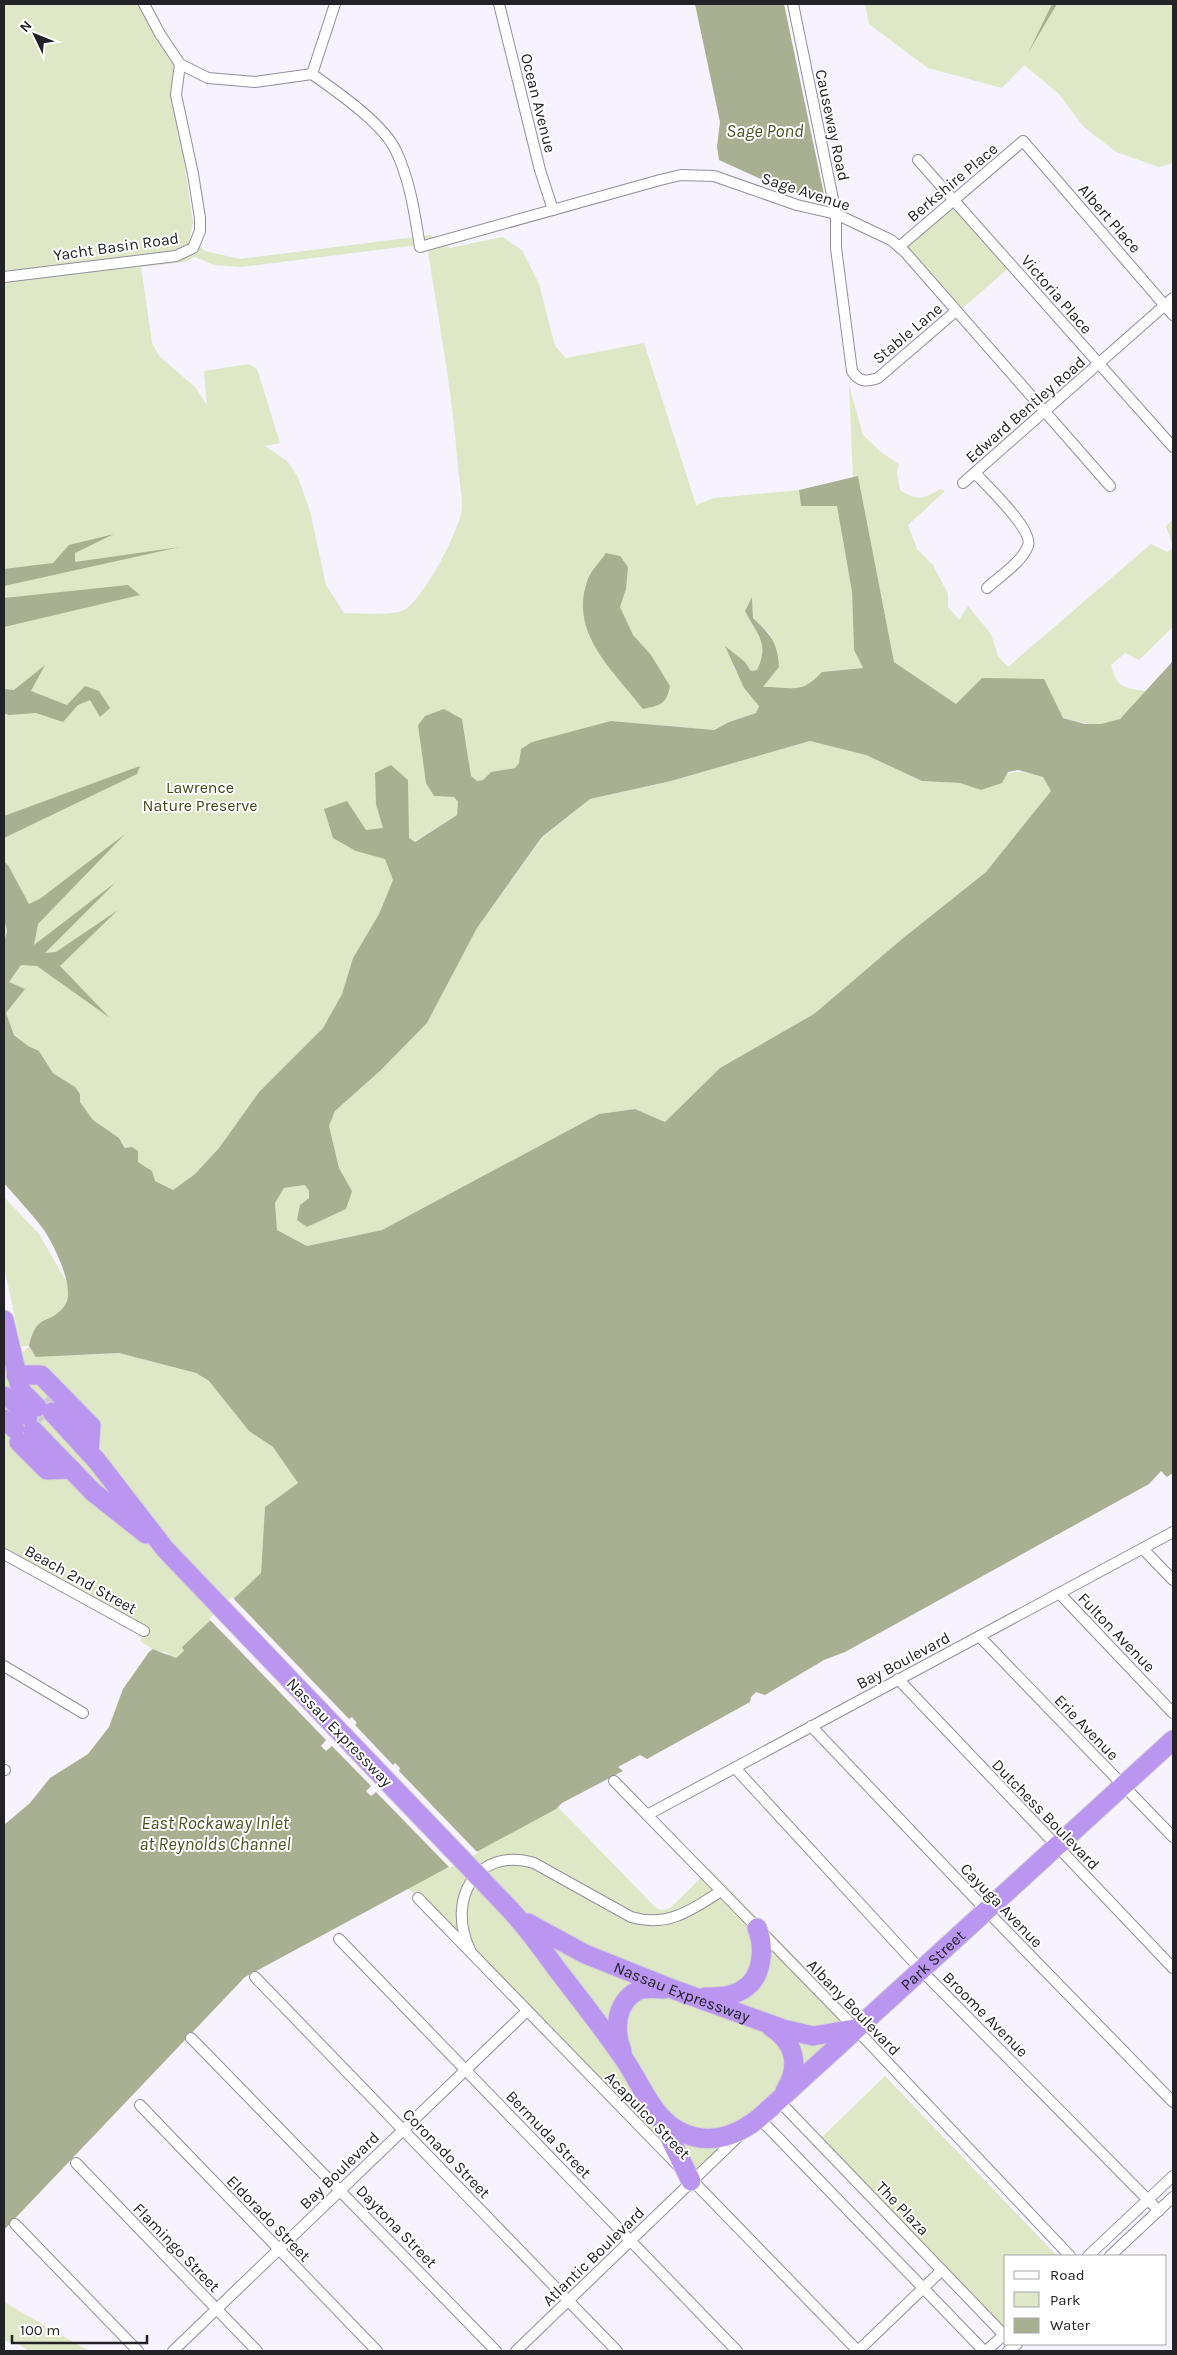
<svg xmlns="http://www.w3.org/2000/svg" width="1177" height="2355" font-family="Karla,sans-serif">
<style>
.green{fill:#dee7c6;fill-rule:evenodd}
.water{fill:#a8b091;fill-rule:evenodd}
.pier{fill:#f6f2fe}
.lines{fill:none;stroke-linecap:round;stroke-linejoin:round}
.highway-tunnel{stroke:#ccc8d3;stroke-width:19;stroke-dasharray:19 9;stroke-linecap:butt}
.street-casing{stroke:#938e9c;stroke-width:12}
.highway-casing{stroke:#d3d3d4;stroke-width:21}
.street{stroke:#fff;stroke-width:10}
.highway{stroke:#ba96f1;stroke-width:19}
.highway-bridge-casing{stroke:#d3d3d4;stroke-width:21;stroke-linecap:butt}
.highway-bridge{stroke:#ba96f1;stroke-width:19}
.labels{text-anchor:middle;stroke-width:4;stroke-linejoin:round;paint-order:stroke}
.street-label{font-size:16px;fill:#232227;stroke:#fff}
.park-label{font-size:16px;fill:#3f4916;stroke:#fff}
.water-label{font-size:18px;font-style:italic;fill:#495321;stroke:#fff}
</style>
<rect width="100%" height="100%" fill="#f6f2fe"/>
<g class="green">
<path d="M4 4H142L180 64 174 94 193 223 190 237 205 251 240 259 431 235 450 248 502 237 522 250 539 284 555 346 566 358 644 343 696 505 714 498 799 490 801 506H837L852 592 854 650 863 668 822 672C819 676 815 682 811 685 799 693 777 687 763 687L770 634 753 618 752 598 745 611C758 635 770 642 757 670L751 671 745 662 733 667 741 678 744 688 759 705 756 713 729 722 713 730 611 721 521 749 519 763 515 768 491 772 483 780 476 781 471 777 462 719 434 796 454 797 458 802 457 815 386 859 393 880 379 914 353 958 342 994 323 1028 259 1092 219 1148 195 1174 173 1190 155 1181 147 1167 138 1163 119 1138 93 1120 80 1102V1094L75 1087 53 1073 39 1051 27 1046 4 1024V281L49 276 4 277ZM409 246 428 251C439 323 453 396 458 468 459 482 464 501 461 514 455 538 426 593 407 608 397 617 359 613 344 613L326 585 310 511 298 477 287 461 265 446 280 443 257 369 249 364 204 371 207 405 195 387 159 356 152 343 141 267 185 262 195 257 214 265 241 267Z"/>
<polygon points="865,4 1173,4 1173,163 1159,167 1116,152 1083,126 1059,94 1024,65 1002,88 928,68 869,24"/>
<polygon points="954,201 1011,266 958,312 901,246"/>
<path d="M849 385 863 435 882 453 899 464 897 473 900 490C919 502 922 499 940 489L945 491 908 525 917 549 933 565 948 594V607L959 620 968 606 991 634 998 656 1008 667 1151 544 1167 552 1173 548V627L1139 660 1125 653 1111 665C1116 688 1125 688 1146 691 1138 699 1129 714 1119 719 1083 739 1015 694 982 678L956 704 894 662 858 476 853 477Z"/>
<polygon points="1173,519 1173,547 1166,526"/>
<path d="M810 741 866 755 922 781 960 783 981 790C1009 772 1010 767 1043 777L1051 791 986 872 902 939 814 1014 720 1068 665 1122 635 1109 599 1114 382 1230 307 1246 277 1230 275 1203 284 1188 305 1185 309 1191 307 1227 321 1220 352 1191 339 1168 329 1126 335 1111 381 1070 427 1023 477 928 543 837 590 799 671 781Z"/>
<polygon points="4,1197 39,1234 70,1288 65,1306 56,1315 36,1357 119,1353 196,1373 209,1381 249,1431 273,1447 298,1483 265,1507 261,1573 183,1647 184,1651 176,1659 165,1652 157,1652 140,1641 144,1634 4,1549 4,1371 29,1346 21,1346 4,1266"/>
<polygon points="558,1807 656,1908 662,1910 670,1908 710,1869 859,2023 691,2181 408,1888"/>
<polygon points="885,2076 1057,2256 1006,2256 1006,2325 1003,2327 820,2139"/>
<polygon points="4,2302 89,2351 29,2351 17,2343 4,2341"/>
</g>
<g class="water">
<polygon points="695,4 784,4 825,199 785,190 719,160 717,147 720,122"/>
<polygon points="1052,4 1057,4 1028,53"/>
<path d="M858 476 894 662 956 704 982 678 1044 679 1063 718 1085 724H1101L1120 719 1173 661V1473L1167 1477 1161 1471 1149 1484 845 1652 824 1660 765 1695 756 1692 751 1697 750 1702 647 1759 640 1755 618 1767 623 1771 562 1803 556 1809 245 1977 4 2230V1825L30 1803 50 1778 88 1754 109 1727 123 1689 149 1652 153 1649C160 1653 168 1654 176 1658L184 1651 182 1647 261 1573 265 1507 298 1483 273 1447 249 1431 209 1381 196 1373 119 1353 36 1357 29 1346C37 1310 50 1327 65 1305 76 1289 54 1245 44 1230 32 1214 17 1198 4 1183V943L7 931 4 918V862L8 865 29 904 41 898 125 834 38 924 34 945 116 882 45 953 56 952 118 910 60 966 110 1018 37 966 21 965 9 982 25 989 6 1013 14 1035 28 1046 39 1051 53 1073 75 1087 80 1094V1102L93 1120 119 1138 125 1148 132 1147 138 1151V1162L152 1171 155 1181 173 1190 195 1174 219 1148 259 1092 323 1028 342 994 353 958 379 914 393 880 385 859 356 851 333 838 324 809 347 801 366 830 383 828 376 804 375 773 391 765 408 780 409 838 415 842 457 815 458 802 454 797 434 796 426 783 418 725 425 716 444 709 462 719 471 776 477 781 483 780 491 772 515 768 519 763 521 749 532 742 611 721 714 730 729 722 756 713 759 706 744 688 725 646 745 662 751 671 757 670C770 642 757 635 745 611L752 597 753 618C770 634 778 643 779 667L763 687C792 686 800 696 822 672L863 668 854 650 852 592 837 506H801L799 490ZM810 741 866 755 922 781 960 783 981 790 1002 783 1008 772 1018 770 1043 777 1051 791 986 872 902 939 814 1014 720 1068 665 1122 635 1109 599 1114 382 1230 307 1246 277 1230 275 1203 284 1188 305 1185 309 1191V1198L300 1205 297 1220 307 1227 346 1209 352 1191 339 1168 329 1126 335 1111 381 1070 427 1023 477 928 542 837 590 799 671 781Z"/>
<polygon points="114,534 75,553 75,562 180,547 4,586 4,569 53,563 69,545"/>
<path d="M606 553 620 556 628 567 626 589 620 607 633 635 651 655 670 686C666 704 662 705 643 709 615 672 569 634 587 582 590 571 600 562 606 553Z"/>
<polygon points="128,585 140,595 4,627 4,598"/>
<polygon points="45,665 31,691 67,705 85,686 99,691 110,708 100,717 90,700 78,705 63,722 36,713 9,715 4,713 4,689 14,690"/>
<polygon points="140,766 137,774 4,838 4,816"/>
</g>
<polygon class="pier" points="232,1597 349,1719 352,1717 357,1723 355,1725 393,1765 395,1763 400,1768 399,1771 478,1853 450,1868 376,1792 371,1796 366,1791 371,1786 332,1746 326,1751 321,1746 326,1740 209,1619"/>
<g class="lines">
<g class="highway-tunnel">
<polyline points="46,1398 56,1409"/>
<polyline points="33,1411 42,1421"/>
</g>
<g class="street-casing">
<g id="street">
<path d="M144 4 160 34 180 64 208 78 255 82 312 74C336 91 384 124 396 151 410 180 415 215 420 247L660 180 681 175 714 176 797 205 836 214 891 240 905 252 1110 486"/>
<polyline points="499,4 540,170 553,210"/>
<path d="M793 4 836 214V248L852 371C859 382 866 382 878 378L956 311"/>
<polyline points="312,74 335,4"/>
<polyline points="918,160 1173,447"/>
<polyline points="899,247 1023,141 1173,315"/>
<polyline points="4,277 176,256 193,248 200,231 200,218 193,174 176,95 180,64"/>
<path d="M975 473C986 485 1034 530 1028 546 1021 563 1000 576 987 588"/>
<polyline points="963,483 1173,298"/>
<polyline points="1143,1549 1173,1580"/>
<polyline points="4,1554 144,1631"/>
<polyline points="1060,1594 1173,1713"/>
<polyline points="980,1637 1173,1837"/>
<polyline points="4,1666 83,1713"/>
<polyline points="898,1679 1173,1968"/>
<polyline points="811,1726 986,1910 1173,2102"/>
<polyline points="735,1768 921,1970 1159,2211"/>
<polyline points="4,1770 5,1770"/>
<polyline points="614,1781 856,2029 1070,2256"/>
<polyline points="647,1815 1173,1532"/>
<polyline points="418,1898 858,2351 942,2270"/>
<polyline points="339,1939 737,2351"/>
<path d="M470 1950C446 1900 476 1846 534 1863L631 1917C667 1928 692 1910 721 1891"/>
<polyline points="255,1977 617,2351"/>
<polyline points="191,2038 496,2351"/>
<polyline points="778,2100 1006,2337"/>
<polyline points="140,2105 377,2351"/>
<polyline points="759,2118 984,2351"/>
<polyline points="76,2163 257,2351"/>
<polyline points="15,2224 138,2351"/>
<polyline points="1088,2256 1173,2176"/>
<polyline points="1110,2256 1173,2197"/>
<polyline points="173,2351 527,2011"/>
<polyline points="516,2351 740,2135"/>
<polyline points="986,2351 1006,2333"/>
<polyline points="1008,2351 1017,2344"/>
</g>
</g>
<g class="highway-casing">
<g id="highway">
<polyline points="4,1320 21,1391 37,1407"/>
<polyline points="16,1375 41,1375 91,1426 89,1452"/>
<polyline points="4,1396 12,1400 28,1416"/>
<polyline points="52,1412 97,1461 165,1549 383,1777"/>
<polyline points="4,1419 15,1429"/>
<polyline points="33,1430 93,1492 146,1534"/>
<polyline points="19,1442 47,1470 71,1469"/>
<path id="s1" d="M501 1900C522 1921 539 1944 556 1968 579 1998 603 2028 624 2059 641 2083 652 2117 679 2131 708 2146 735 2137 759 2118L1173 1740"/>
<path id="s2" d="M528 1923 585 1954 675 1990 783 2029 813 2036 854 2029"/>
<path d="M705 1997C717 1997 731 1997 742 1990 763 1979 765 1947 757 1928"/>
<path d="M771 2027C796 2043 800 2067 785 2091"/>
<path d="M622 2051C614 2031 615 2003 637 1991 645 1987 656 1989 664 1989"/>
<polyline points="660,2118 691,2181"/>
</g>
</g>
<use href="#street" class="street"/>
<use href="#highway" class="highway"/>
<g class="highway-bridge-casing">
<polyline id="highway-bridge" points="383,1777 501,1900"/>
</g>
<use href="#highway-bridge" class="highway-bridge"/>
</g>
<g class="labels">
<g class="street-label">
<text transform="translate(539 103) rotate(76)" y="6">Ocean Avenue</text>
<text transform="translate(833 125) rotate(78)" y="6">Causeway Road</text>
<text transform="translate(952 182) rotate(-40)" y="6">Berkshire Place</text>
<text transform="translate(806 191) rotate(18)" y="6">Sage Avenue</text>
<text transform="translate(1110 218) rotate(49)" y="6">Albert Place</text>
<text transform="translate(116 246) rotate(-8)" y="6">Yacht Basin Road</text>
<text transform="translate(1057 294) rotate(49)" y="6">Victoria Place</text>
<text transform="translate(907 333) rotate(-40)" y="6">Stable Lane</text>
<text transform="translate(1025 409) rotate(-41)" y="6">Edward Bentley Road</text>
<text transform="translate(81 1579) rotate(29)" y="6">Beach 2nd Street</text>
<text transform="translate(1117 1632) rotate(46)" y="6">Fulton Avenue</text>
<text transform="translate(903 1660) rotate(-28)" y="6">Bay Boulevard</text>
<text transform="translate(1087 1727) rotate(46)" y="6">Erie Avenue</text>
<text transform="translate(340 1732) rotate(46)" y="6">Nassau Expressway</text>
<text transform="translate(1046 1814) rotate(46)" y="6">Dutchess Boulevard</text>
<text transform="translate(1002 1905) rotate(46)" y="6">Cayuga Avenue</text>
<text dy="6" stroke="none"><textPath href="#s1" startOffset="614">Park Street</textPath></text>
<text dy="6" stroke="none"><textPath href="#s2" startOffset="169">Nassau Expressway</textPath></text>
<text transform="translate(854 2007) rotate(46)" y="6">Albany Boulevard</text>
<text transform="translate(986 2014) rotate(45)" y="6">Broome Avenue</text>
<text transform="translate(648 2115) rotate(46)" y="6">Acapulco Street</text>
<text transform="translate(549 2134) rotate(46)" y="6">Bermuda Street</text>
<text transform="translate(447 2153) rotate(46)" y="6">Coronado Street</text>
<text transform="translate(339 2170) rotate(-44)" y="6">Bay Boulevard</text>
<text transform="translate(903 2208) rotate(46)" y="6">The Plaza</text>
<text transform="translate(269 2218) rotate(46)" y="6">Eldorado Street</text>
<text transform="translate(397 2226) rotate(46)" y="6">Daytona Street</text>
<text transform="translate(177 2247) rotate(46)" y="6">Flamingo Street</text>
<text transform="translate(593 2256) rotate(-44)" y="6">Atlantic Boulevard</text>
</g>
<g class="park-label">
<text x="200" y="793">Lawrence<tspan x="200" dy="18">Nature Preserve</tspan></text>
</g>
<g class="water-label">
<text x="765" y="137">Sage Pond</text>
<text x="215" y="1829">East Rockaway Inlet<tspan x="215" dy="21">at Reynolds Channel</tspan></text>
</g>
</g>
<rect width="1177" height="2355" fill="none" stroke="#232227" stroke-width="10"/>
<rect x="1004" y="2255" width="162" height="90" fill="#ffffff" stroke="#a7a7a9"/>
<rect x="1014" y="2271" width="25" height="8" fill="#ffffff" stroke="#a7a7a9"/>
<text x="1050" y="2280" font-size="15" fill="#232227">Road</text>
<rect x="1014" y="2292" width="25" height="15" fill="#dee7c6" stroke="#a7a7a9"/>
<text x="1050" y="2305" font-size="15" fill="#232227">Park</text>
<rect x="1014" y="2318" width="25" height="15" fill="#a8b091" stroke="#a7a7a9"/>
<text x="1050" y="2330" font-size="15" fill="#232227">Water</text>
<g transform="translate(35 35) rotate(313)" stroke="#ffffff" stroke-width="4" paint-order="stroke">
<path d="M0-4L9 19L0 12L-9 19Z" fill="#232227"/>
<text y="-8" font-size="14" font-weight="bold" text-anchor="middle" fill="#232227">N</text>
</g>
<path d="M12 2335v8h135v-8" fill="none" stroke="#232227" stroke-width="2.5"/>
<text x="20" y="2335" font-size="15" fill="#232227" stroke="#ffffff" stroke-width="4" paint-order="stroke">100 m</text>
</svg>
